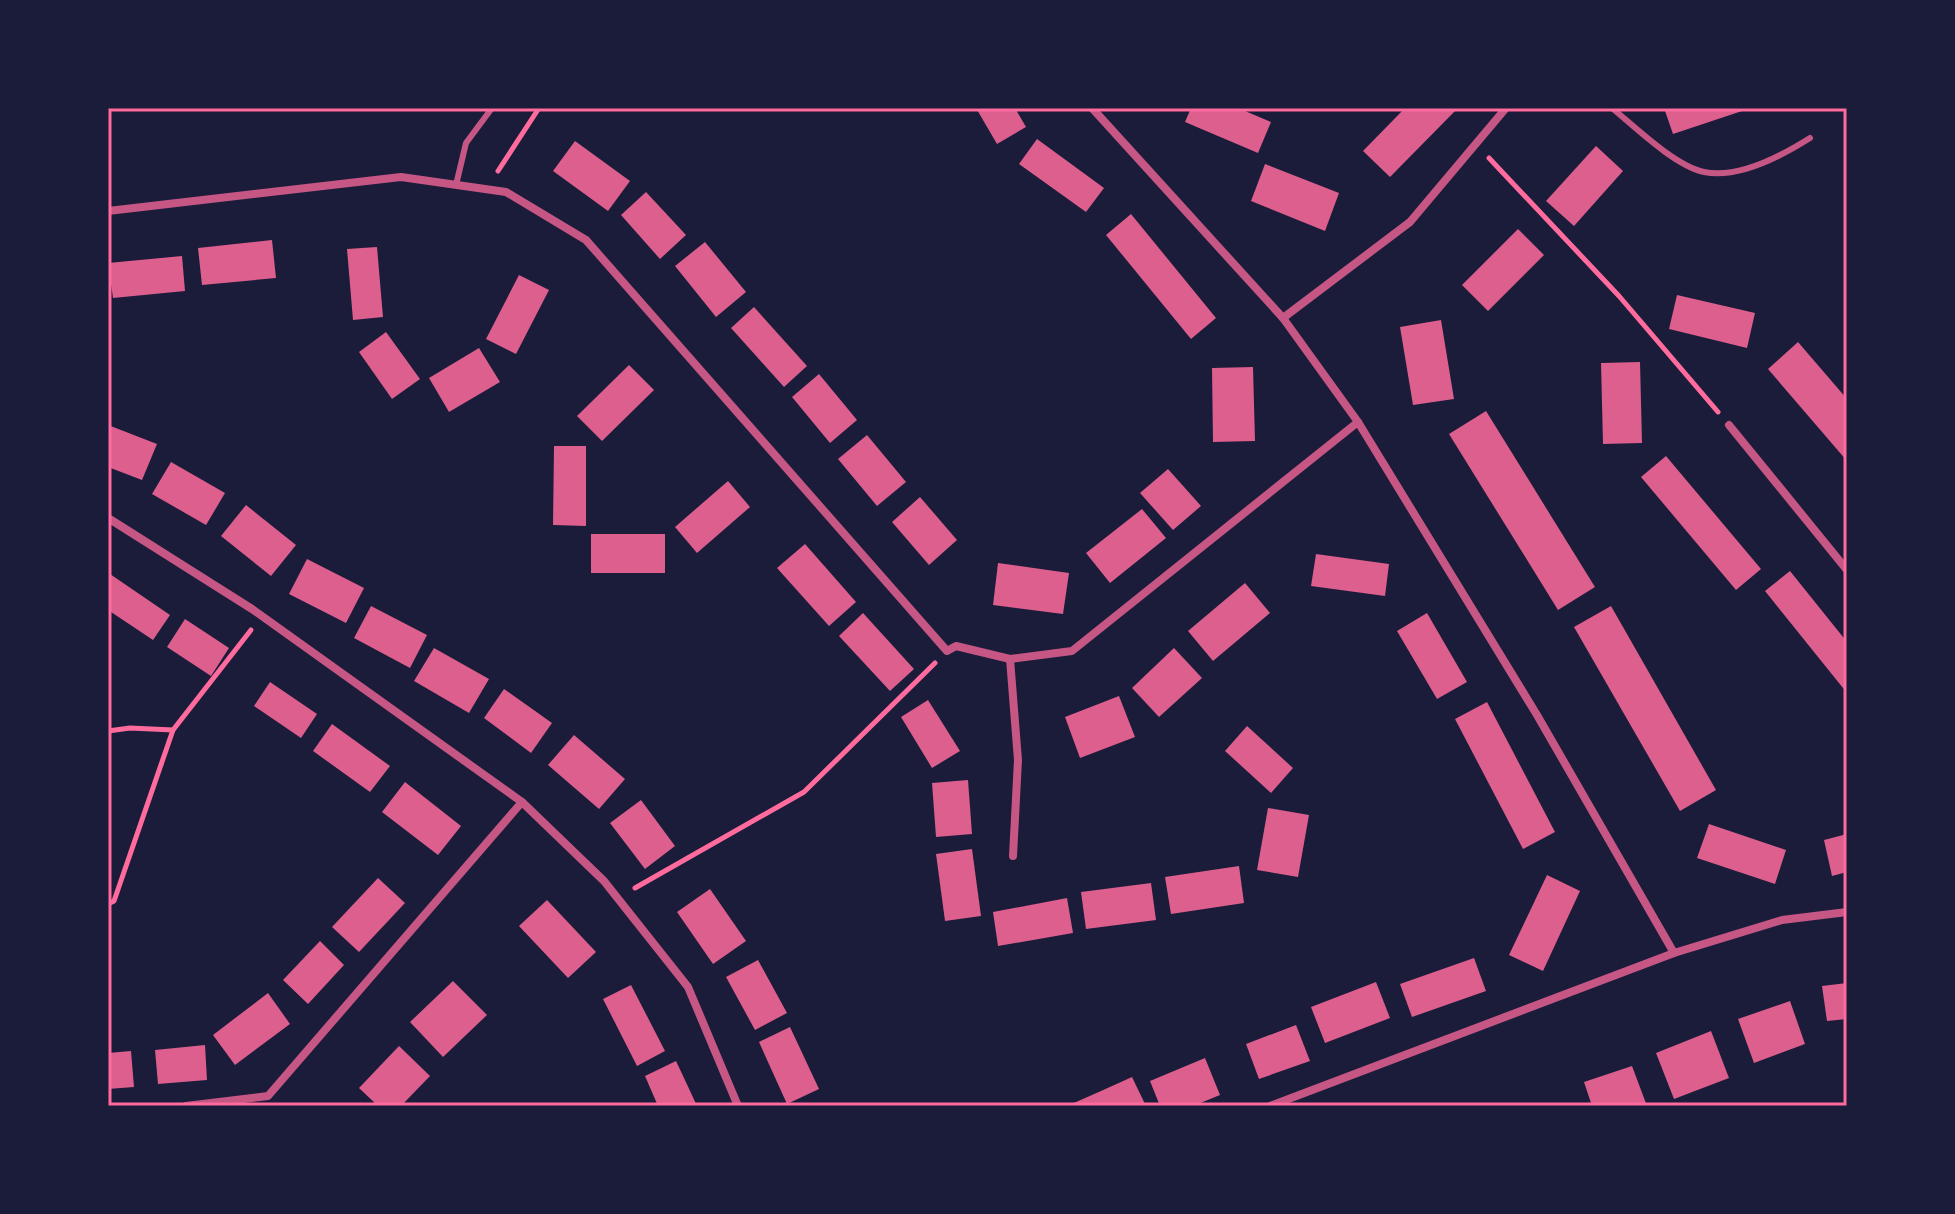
<svg xmlns="http://www.w3.org/2000/svg" width="1955" height="1214" font-family="'DM Sans',sans-serif">
<style>
.building{fill:#dd5f8e}
.lines{fill:none;stroke-linecap:round;stroke-linejoin:round}
.path{stroke:#ff6b9d;stroke-width:5}
.service{stroke:#c65784;stroke-width:6}
.minor{stroke:#c65784;stroke-width:8}
.neatline{fill:none;stroke:#ff6b9d;stroke-width:3}
</style>
<rect width="100%" height="100%" fill="#1b1b3a"/>
<g class="building">
<polygon points="976,108 1015,108 1026,127 997,144"/>
<polygon points="1191,108 1238,108 1271,122 1258,153 1185,122"/>
<polygon points="1405,108 1458,108 1390,177 1363,151"/>
<polygon points="1664,108 1741,108 1742,111 1673,134"/>
<polygon points="1037,139 1104,188 1086,212 1019,164"/>
<polygon points="575,141 630,181 608,211 553,171"/>
<polygon points="1596,146 1623,171 1574,226 1546,201"/>
<polygon points="1265,164 1339,193 1325,231 1251,201"/>
<polygon points="646,192 686,235 660,259 621,215"/>
<polygon points="1131,214 1216,318 1191,339 1106,235"/>
<polygon points="1518,229 1544,255 1488,311 1462,285"/>
<polygon points="272,240 276,278 202,285 198,248"/>
<polygon points="705,242 746,292 716,317 675,266"/>
<polygon points="377,247 383,317 353,320 347,249"/>
<polygon points="182,256 185,291 113,298 108,263"/>
<polygon points="519,275 549,290 516,354 486,339"/>
<polygon points="1677,295 1755,313 1747,348 1669,329"/>
<polygon points="754,307 807,366 784,387 731,328"/>
<polygon points="1441,320 1454,399 1413,405 1400,327"/>
<polygon points="386,332 420,379 392,399 359,352"/>
<polygon points="1798,342 1847,399 1847,461 1768,369"/>
<polygon points="479,348 500,382 449,412 429,378"/>
<polygon points="1640,362 1642,443 1603,444 1601,363"/>
<polygon points="629,365 654,390 602,441 577,416"/>
<polygon points="1253,367 1255,441 1213,442 1212,368"/>
<polygon points="819,374 857,420 830,443 792,397"/>
<polygon points="1486,411 1595,587 1558,610 1449,434"/>
<polygon points="108,425 157,444 142,480 108,467"/>
<polygon points="867,435 906,482 877,506 838,459"/>
<polygon points="554,446 586,446 586,526 553,525"/>
<polygon points="1666,456 1761,569 1736,590 1641,477"/>
<polygon points="171,462 225,493 206,525 152,494"/>
<polygon points="1168,469 1201,506 1173,530 1140,493"/>
<polygon points="728,481 750,507 697,553 675,527"/>
<polygon points="920,497 957,540 929,565 892,522"/>
<polygon points="246,505 296,545 271,576 221,536"/>
<polygon points="1142,509 1166,538 1110,583 1086,553"/>
<rect x="591" y="534" width="74" height="39"/>
<polygon points="805,544 856,602 829,626 777,568"/>
<polygon points="1316,554 1389,564 1385,596 1311,586"/>
<polygon points="307,559 364,588 346,623 289,594"/>
<polygon points="998,563 1069,573 1063,614 993,605"/>
<polygon points="1790,571 1847,642 1847,693 1765,591"/>
<polygon points="110,574 170,615 153,640 108,610"/>
<polygon points="1245,583 1270,613 1213,661 1188,631"/>
<polygon points="371,606 427,635 410,668 354,638"/>
<polygon points="1611,606 1716,790 1680,811 1574,627"/>
<polygon points="863,613 914,669 890,691 839,636"/>
<polygon points="1427,613 1467,682 1437,699 1397,631"/>
<polygon points="185,619 229,648 211,676 167,647"/>
<polygon points="434,648 489,679 469,713 414,681"/>
<polygon points="1174,648 1202,678 1159,717 1132,688"/>
<polygon points="270,682 317,714 301,738 254,706"/>
<polygon points="504,689 552,723 531,753 484,718"/>
<polygon points="1119,696 1135,737 1080,758 1065,717"/>
<polygon points="928,700 960,751 932,768 901,717"/>
<polygon points="1487,702 1555,832 1523,849 1455,719"/>
<polygon points="332,724 390,766 370,792 313,751"/>
<polygon points="1247,726 1293,768 1271,793 1225,751"/>
<polygon points="574,735 625,779 599,809 548,765"/>
<polygon points="968,780 972,834 936,837 932,783"/>
<polygon points="405,782 461,826 438,855 382,812"/>
<polygon points="641,800 675,846 645,869 610,823"/>
<polygon points="1268,808 1309,815 1298,877 1257,870"/>
<polygon points="1709,824 1786,850 1775,884 1697,858"/>
<polygon points="1847,834 1847,872 1832,876 1824,840"/>
<polygon points="972,849 981,916 945,921 936,854"/>
<polygon points="1239,866 1244,903 1171,914 1165,877"/>
<polygon points="1547,875 1580,891 1543,971 1509,955"/>
<polygon points="378,878 405,903 359,952 332,927"/>
<polygon points="1151,883 1156,920 1086,929 1081,892"/>
<polygon points="710,889 746,941 713,964 677,912"/>
<polygon points="1067,898 1073,933 998,946 993,912"/>
<polygon points="547,900 596,952 568,978 519,926"/>
<polygon points="320,941 344,965 308,1004 283,980"/>
<polygon points="1474,958 1486,991 1412,1017 1400,984"/>
<polygon points="758,960 787,1013 755,1030 726,977"/>
<polygon points="453,981 487,1015 443,1057 410,1022"/>
<polygon points="1376,982 1390,1018 1325,1043 1311,1007"/>
<polygon points="1847,983 1847,1019 1827,1021 1822,986"/>
<polygon points="631,985 665,1051 637,1066 603,999"/>
<polygon points="268,993 290,1024 235,1065 213,1035"/>
<polygon points="1790,1001 1805,1044 1754,1063 1738,1019"/>
<polygon points="1296,1025 1310,1061 1259,1079 1246,1044"/>
<polygon points="790,1027 819,1089 787,1104 759,1042"/>
<polygon points="1711,1031 1729,1078 1674,1099 1656,1053"/>
<polygon points="205,1045 207,1080 158,1084 155,1050"/>
<polygon points="399,1046 430,1076 401,1106 378,1106 359,1088"/>
<polygon points="131,1051 134,1087 108,1089 108,1053"/>
<polygon points="1205,1058 1220,1095 1193,1106 1160,1106 1150,1081"/>
<polygon points="676,1061 691,1093 697,1106 658,1106 645,1076"/>
<polygon points="1632,1066 1647,1106 1592,1106 1584,1082"/>
<polygon points="1132,1077 1146,1106 1067,1106 1101,1091"/>
</g>
<g class="lines">
<g class="path">
<polyline points="1489,158 1619,296 1718,412"/>
<polyline points="498,171 539,108"/>
<polyline points="108,731 130,728 173,730 251,630"/>
<polyline points="635,888 804,792 935,663"/>
<polyline points="108,904 114,901 173,730"/>
</g>
<g class="service">
<path d="M1612 108C1635 127 1675 166 1704 172 1738 179 1783 155 1810 138"/>
<polyline points="456,185 466,143 492,108"/>
</g>
<g class="minor">
<polyline points="1092,108 1283,318 1358,422 1537,715 1674,953"/>
<polyline points="108,211 401,177 506,192 586,240 947,651 956,646 1010,659 1072,651 1358,422"/>
<polyline points="1283,318 1410,222 1506,108"/>
<polyline points="1729,425 1847,570"/>
<polyline points="108,518 252,609 522,802 604,881 688,987 738,1106"/>
<polyline points="1010,659 1018,760 1013,856"/>
<polyline points="186,1106 268,1096 522,802"/>
<polyline points="1270,1106 1674,953 1782,920 1847,912"/>
</g>
</g>
<rect width="1955" height="1214" fill="none" stroke="#1b1b3a" stroke-width="220"/>
<rect x="110" y="110" width="1735" height="994" class="neatline"/>
</svg>
